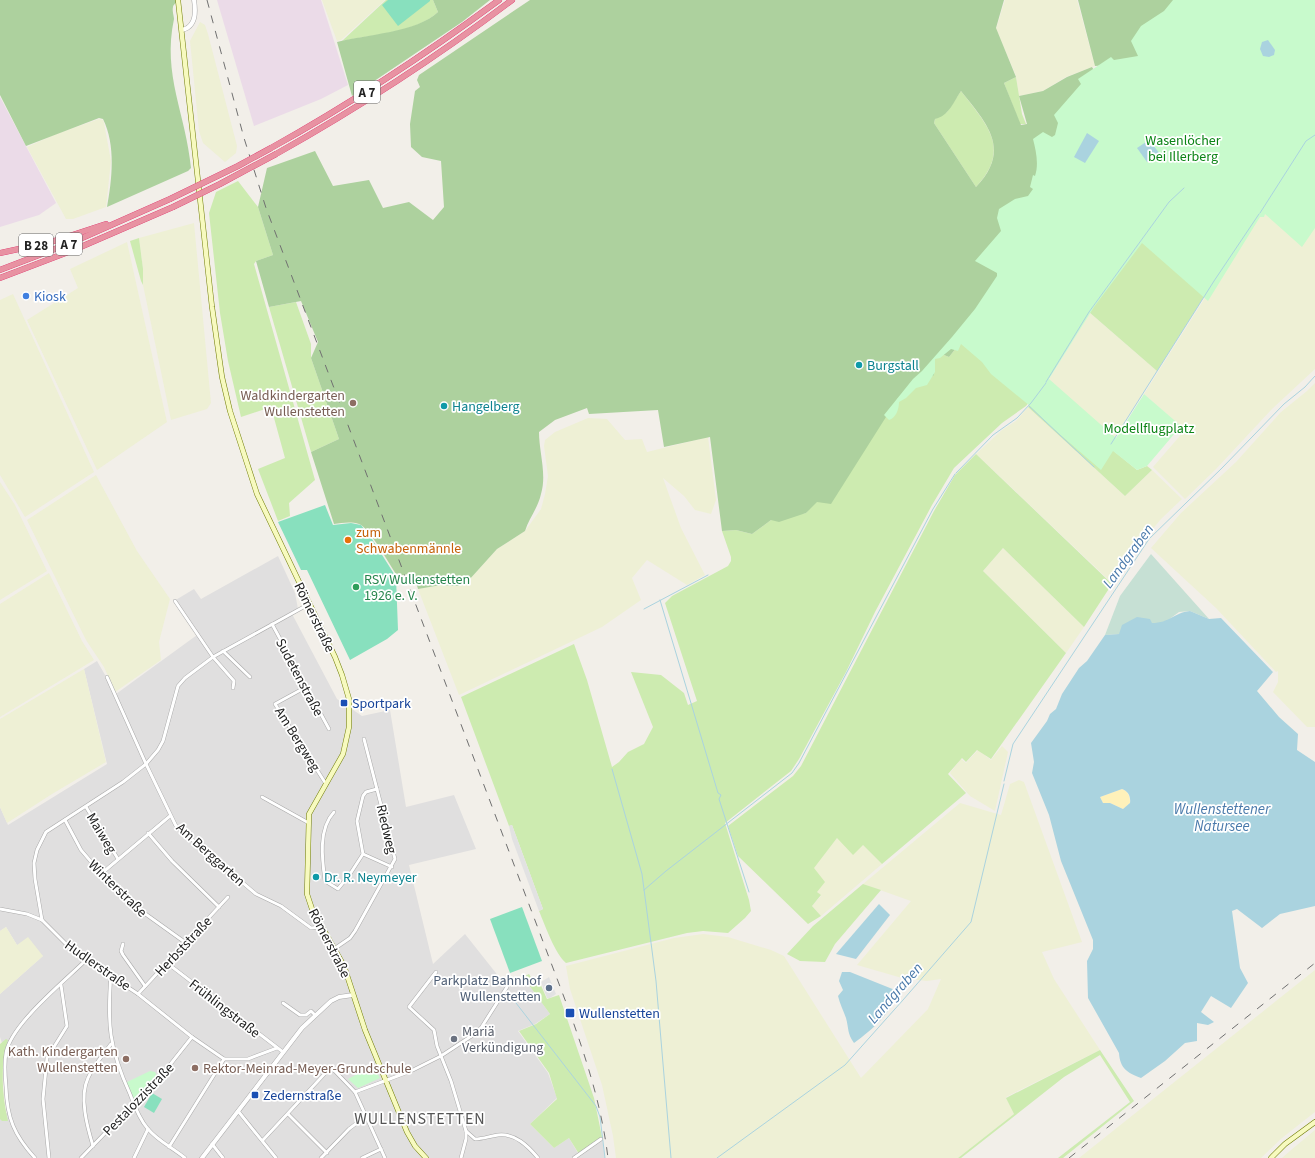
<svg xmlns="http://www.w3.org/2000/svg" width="1315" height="1158" font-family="'Source Sans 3',sans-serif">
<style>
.residential{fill:#e0dfdf}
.industrial{fill:#ebdbe8}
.farmland{fill:#eef0d5}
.grass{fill:#cdebb0}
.forest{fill:#add19e;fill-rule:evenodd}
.wetland{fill:#c6e0d4}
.sand{fill:#fff1ba}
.park{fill:#c8facc}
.pitch{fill:#88e0be}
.parking{fill:#e2e2e2}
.water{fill:#aad3df;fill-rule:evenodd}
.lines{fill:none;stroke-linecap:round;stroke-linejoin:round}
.stream{stroke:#aad3df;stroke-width:1}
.minor-casing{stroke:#a9a9a9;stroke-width:4}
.tertiary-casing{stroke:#a9a9a9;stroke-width:5}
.secondary-casing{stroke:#707d05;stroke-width:5.5}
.motorway-casing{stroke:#dc2a67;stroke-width:6}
.minor{stroke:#fff;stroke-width:3}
.tertiary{stroke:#fff;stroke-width:4}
.secondary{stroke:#f7fabf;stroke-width:4.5}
.motorway{stroke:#e892a2;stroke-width:5.5}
.rail{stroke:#707070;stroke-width:1;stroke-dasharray:8 8;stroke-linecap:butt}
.motorway-bridge-casing{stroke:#dc2a67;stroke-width:6;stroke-linecap:butt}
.motorway-bridge{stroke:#e892a2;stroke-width:5.5}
.shop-dot{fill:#3f7fe0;stroke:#fff;stroke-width:1.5}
.culture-dot{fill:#0f9aa8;stroke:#fff;stroke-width:1.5}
.education-dot{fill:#8d6e63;stroke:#fff;stroke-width:1.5}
.food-dot{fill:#e8710a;stroke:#fff;stroke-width:1.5}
.leisure-dot{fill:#2e9e5b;stroke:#fff;stroke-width:1.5}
.transit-dot{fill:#1a4fb4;stroke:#fff;stroke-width:1.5}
.service-dot{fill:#5c6f8a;stroke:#fff;stroke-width:1.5}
.worship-dot{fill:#6b7280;stroke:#fff;stroke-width:1.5}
.labels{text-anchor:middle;stroke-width:3.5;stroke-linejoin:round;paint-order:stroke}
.shield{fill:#fff;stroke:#646464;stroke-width:1}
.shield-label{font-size:13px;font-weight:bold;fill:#222}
.park-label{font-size:14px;fill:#0c8416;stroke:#fff}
.shop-label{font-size:14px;fill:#366cbe;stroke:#fff;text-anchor:start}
.culture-label{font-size:14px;fill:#0d838f;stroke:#fff;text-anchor:start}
.education-label{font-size:14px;fill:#785e54;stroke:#fff;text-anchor:end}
.food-label{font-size:14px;fill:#c56008;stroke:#fff;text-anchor:start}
.leisure-label{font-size:14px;fill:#27864d;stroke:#fff;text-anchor:start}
.street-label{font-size:14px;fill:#222;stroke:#fff}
.transit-label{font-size:14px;fill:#164399;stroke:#fff;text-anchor:start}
.service-label{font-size:14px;fill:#4e5e75;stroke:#fff;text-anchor:end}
.worship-label{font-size:14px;fill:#5b616d;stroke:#fff;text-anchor:start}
.water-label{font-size:15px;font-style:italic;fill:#4a7aab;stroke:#fff}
.quarter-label{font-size:16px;letter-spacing:1px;fill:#555;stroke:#fff}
</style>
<rect width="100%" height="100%" fill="#f2efe9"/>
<polygon class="residential" points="278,556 295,593 298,609 291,612 337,699 362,716 390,710 406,807 454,795 476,849 409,865 433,964 465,934 507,987 523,977 550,1014 535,1024 518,1031 548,1073 557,1098 530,1124 554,1148 569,1138 579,1155 602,1138 605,1158 0,1158 0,1114 7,1113 5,1099 5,1052 0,1037 0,994 43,956 17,945 6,927 0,931 0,807 8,825 107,764 84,669 97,661 116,694 197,635 174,601 194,589 201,599"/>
<g class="industrial">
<polygon points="217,0 321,0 348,85 321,99 254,126"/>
<polygon points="0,97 56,203 39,215 0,227"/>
</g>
<g class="farmland">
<polygon points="322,0 385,0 341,40 337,41"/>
<polygon points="1005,0 1077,0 1095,66 1066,77 1043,91 1019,96 1016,76 996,29"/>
<polygon points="200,22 205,25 208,34 237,146 236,153 225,162 203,143 199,131 190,41"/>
<polygon points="99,119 103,120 104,123 111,161 106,207 73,219 66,219 27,147 56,134"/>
<polygon points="1315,136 1315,369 1272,409 1216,469 1185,499 1153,467 1185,430 1144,394 1215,282"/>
<polygon points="194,223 211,403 207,409 171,420 143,285 143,269 139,238"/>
<polygon points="127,242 167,422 97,470 27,320 78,288 70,269"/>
<polygon points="13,294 94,472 25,517 0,475 0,300"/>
<polygon points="1090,313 1157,371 1113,440 1048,381"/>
<polygon points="1315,383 1315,727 1307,727 1273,692 1278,682 1278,671 1276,672 1216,608 1151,548 1181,513 1236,462 1281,412 1307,391"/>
<polygon points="1028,407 1125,496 1152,470 1182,499 1161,519 1131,555 1112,583 976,454 1002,430 1016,421"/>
<polygon points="588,418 607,419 625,440 642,439 647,452 708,437 716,500 711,514 695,510 684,496 663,478 681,528 705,575 687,585 647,560 632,578 641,600 602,627 459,695 418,589 441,585 458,586 469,580 497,549 525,531 541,509 545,494 548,476 544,446 545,440 555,432"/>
<polygon points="96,475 137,551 170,599 159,642 161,660 115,692 104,667 86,640 27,520"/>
<polygon points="0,482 15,505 47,571 0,600"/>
<polygon points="1003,548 1084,627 1066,653 983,571"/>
<polygon points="49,573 82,641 94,660 0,717 0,604"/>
<polygon points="84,669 106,762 52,794 7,823 0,807 0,719"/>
<polygon points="1002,746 1008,752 995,811 970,796 950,773 961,759 966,763 978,750 991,760"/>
<polygon points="1019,780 1024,782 1082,942 1042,952 1054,979 1100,1050 1006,1097 1014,1114 958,1158 616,1158 613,1136 602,1085 570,989 566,966 674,938 703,934 728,937 771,950 784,956 861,1078 928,1009 941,979 927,981 902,978 857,965 911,901 863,884 960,803 1001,815 1010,784"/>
<polygon points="837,838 863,845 882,864 821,916 812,906 821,896 817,892 813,868"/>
<polygon points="6,927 17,945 28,937 43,956 0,994 0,931"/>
<polygon points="1315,970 1315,1112 1282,1138 1261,1158 1079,1158"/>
<polygon points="1315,1130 1315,1158 1282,1158 1290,1151"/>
</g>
<g class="grass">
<path d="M386 0H433L438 12C418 32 370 35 342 41Z"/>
<polygon points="1016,77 1022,114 1026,124 1020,124 1004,83"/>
<path d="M961 91C987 125 1012 149 976 187L934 123 935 119 947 112Z"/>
<polygon points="238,181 258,207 273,255 256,261 254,264 315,480 289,503 290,516 278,521 258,469 285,458 271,407 241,417 228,361 220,313 209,213 216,192"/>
<path d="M1062 230 1240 240 1157 371 1089 312 1036 394 1026 406 1002 423 954 468 932 505 875 612 846 672 799 759 791 771 725 823 749 900 751 911 745 918 728 933 703 931 687 933 566 963C555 954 545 925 539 911L543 909 512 825 509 826 461 697 574 644 587 680 612 767 619 762 628 752 644 744 653 727 631 672 661 675 684 693 688 705 697 701 665 603 672 596 728 566 731 561V557L722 531 736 530 752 534 771 520 806 513 898 398 939 353 949 357 998 295Z"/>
<polygon points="139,238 143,269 143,285 141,281 130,241"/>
<polygon points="296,302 311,344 311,358 339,439 311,452 269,307"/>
<polygon points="1032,403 1110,448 1137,470 1147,466 1152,470 1125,496 1028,407"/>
<polygon points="976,454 1112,584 1084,627 1003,548 983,571 1066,653 991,759 977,750 966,762 962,758 948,774 966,793 882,864 863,845 853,855 837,838 814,868 825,882 817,892 821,895 812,906 821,916 808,924 738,856 728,826 793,776 801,766 934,511 955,475"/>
<polygon points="863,884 881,890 835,944 825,962 800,961 787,954 813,926"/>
<polygon points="529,974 533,981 539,981 547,999 559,995 594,1098 602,1137 579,1154 569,1138 554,1148 530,1124 557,1099 549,1073 519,1031 536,1024 550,1014 523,977"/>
<path d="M6 1039 8 1040C0 1065 2 1095 8 1121H2L0 1119V1044Z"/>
<polygon points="1100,1050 1134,1101 1063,1158 1058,1158 1130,1102 1100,1055 1064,1077 961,1158 958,1158 1014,1114 1006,1098"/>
</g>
<g class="forest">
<path d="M0 0H178C177 2 173 5 173 7 172 11 174 16 174 19 162 75 186 114 191 168L188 171 107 207C112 180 116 145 103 119L99 118 26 146 0 95Z"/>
<path d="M433 0H490L462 22 352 96 337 42C364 35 418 32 438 12Z"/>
<path d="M530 0H1004L996 28 1016 77 1004 83 1021 125 1027 124 1019 96 1043 91 1067 77 1092 67 1098 77 1109 65 1095 66 1078 0H1315L998 295 949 357 939 353 933 360 934 375 898 398 831 504 817 502 806 513 779 522 771 520 752 534 736 530 722 531 710 437 664 447 658 410 589 414 587 408 555 420 539 432C539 452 547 474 541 494 538 508 529 518 525 531L497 549 469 580 458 586 441 585 418 589 413 572 398 577C391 567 369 527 359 524 350 521 342 523 334 524L311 452 339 439 311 358 318 342 301 301 269 307 256 261 273 255 258 207 267 168 315 151 333 186 369 180 383 208 409 202 433 220 444 207 441 161 422 157 411 147 410 124 415 91 420 87 417 80 419 75ZM961 91C987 124 1012 149 976 187L934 123 935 119C949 116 954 101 961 91Z"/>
</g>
<polygon class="wetland" points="1151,554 1209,619 1190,611 1179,612 1164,623 1152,623 1119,634 1105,635 1120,596"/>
<path class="sand" d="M1122 789C1128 791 1130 796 1130 803L1123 809 1110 803H1103L1100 797Z"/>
<g class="park">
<path d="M1173 0H1315V228L1302 247 1265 214 1264 217H1260L1208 301 1142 243 1094 307 1049 379 1116 438 1144 394 1181 426 1147 466 1137 470 1113 451 1101 470 1048 424 1030 406 991 374 982 362 961 344 958 351 951 349 940 358 935 359V372L927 385 916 388 906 398 899 402C899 409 896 418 889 420L884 415 913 379 922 371 952 337 975 309 997 276V273L975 261 1001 231 997 218 999 209 1015 199 1028 196 1033 189 1030 187 1033 175 1035 176C1039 164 1036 151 1033 139L1043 132 1052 137 1055 135 1058 123 1054 115 1081 84 1078 79 1111 57 1114 60 1138 56 1131 41 1141 26 1164 11Z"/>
<polygon points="373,1066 380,1078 358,1088 348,1079"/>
<polygon points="150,1071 155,1072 158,1078 134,1102 125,1083"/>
</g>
<g class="pitch">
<polygon points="388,0 430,0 430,1 398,26 382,5"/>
<polygon points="325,505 333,525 351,523 361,525 372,539 396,577 398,630 387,639 350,660 307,570 301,570 278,522"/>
<polygon points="522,907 542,961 510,973 490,919"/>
<polygon points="152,1093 162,1099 154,1113 144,1107"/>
</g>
<g class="parking">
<polygon points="512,825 543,909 539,911 512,839 509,826"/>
<polygon points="549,977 556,994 550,998 547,998 541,982"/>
</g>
<g class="water">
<polygon points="1268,40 1275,50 1274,55 1269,57 1263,56 1260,49 1262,42"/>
<polygon points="1087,133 1099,141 1085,163 1074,157"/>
<polygon points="1149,140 1164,159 1147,162 1137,148"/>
<path d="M1190 611 1209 619 1221 618 1273 672 1257 691 1279 717 1298 734 1297 750 1315 762V906L1280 914 1262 928 1237 909 1232 911 1240 968 1248 983 1231 1008 1211 996 1201 1012 1214 1022 1208 1025 1197 1023V1041L1185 1043 1165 1061 1141 1078C1127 1073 1120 1068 1119 1053L1088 998 1087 961 1093 949V940L1061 861 1049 815 1032 773 1034 762 1031 743 1047 721 1050 714 1056 709 1062 694 1079 668 1087 661 1105 635 1119 634 1122 625 1137 617 1150 619 1152 623C1170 623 1173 613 1190 611ZM1122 789C1128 791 1131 796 1130 803L1123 809 1110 803H1103L1100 797Z"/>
<polygon points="879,904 890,915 856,959 836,954"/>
<path d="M842 972H850L895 990C897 1010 869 1032 854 1043 847 1033 849 1029 846 1018 843 1010 840 1004 838 996L843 990 839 981Z"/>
</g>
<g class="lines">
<g class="stream">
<polyline points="1260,213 1306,141 1315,135"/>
<polyline points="1046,382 1089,312 1169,202 1184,188"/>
<polyline points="1029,406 1094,467"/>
<polyline points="1111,444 1214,281 1259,214"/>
<polyline points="956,473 993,435 1017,418 1031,403 1046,383"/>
<polyline points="660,600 718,793 721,795 719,799 749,892"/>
<polyline points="644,609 708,575"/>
<polyline points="612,769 642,874 656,981 671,1158"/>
<polyline points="1004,781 1013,744 1149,539 1222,468 1284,404 1305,387 1315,376"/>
<polyline points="644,890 666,871 792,773 799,763 933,509 955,474"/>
<polyline points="509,994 596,1106 600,1117 605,1158"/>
<polyline points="717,1158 845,1065 903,1000 971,922 1004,784"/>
</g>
<g class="minor-casing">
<g id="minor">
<polyline points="175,601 213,657 234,681 233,688"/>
<polyline points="272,624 329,729"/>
<polyline points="223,651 250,677"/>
<polyline points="107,677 146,764 176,826 256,894 281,906 311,928 322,927"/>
<polyline points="306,687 275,704 326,784"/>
<polyline points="262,797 307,822"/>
<polyline points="86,807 118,859"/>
<path d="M334 812C318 829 322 859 325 881L338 889 350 874 363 854 357 821 363 796 366 792 377 789"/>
<polyline points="65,820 81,850 93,864 133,905 186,943"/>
<polyline points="148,833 172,861 219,907"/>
<polyline points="363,854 392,867"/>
<polyline points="102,873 170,816"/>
<polyline points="0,909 27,914 42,920"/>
<polyline points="123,944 121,951 123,955 145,986"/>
<polyline points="334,949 350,938 355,931 395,859 364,739"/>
<polyline points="167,963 283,1052"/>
<polyline points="436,972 409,1007 434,1030 437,1046 451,1081 466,1131 466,1139 461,1158"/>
<path d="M111 974C107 1024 109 1048 130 1094 134 1105 140 1120 148 1129 158 1141 173 1148 185 1158"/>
<polyline points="138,994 228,897"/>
<polyline points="283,1003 300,1015 306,1015 311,1011 315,1015"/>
<polyline points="277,1048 248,1059 224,1059 192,1037 138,994 72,950 42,920 35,879 34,863 37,850 46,832 123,782 146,764 158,750 163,741 178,686 185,678 213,657 309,604"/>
<polyline points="355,1092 411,1071 441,1056 473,1035 481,1028 507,987"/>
<polyline points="238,1111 276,1158"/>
<polyline points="288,1114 327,1153"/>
<path d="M466 1131 475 1139C483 1139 490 1136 498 1135 515 1133 528 1146 538 1158"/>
<polyline points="263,1140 331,1067 355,1092 385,1158"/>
<polyline points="212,1144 223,1158"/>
<path d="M93 1146C87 1126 79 1097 88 1078 93 1066 103 1055 111 1044"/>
<polyline points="169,1147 224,1059"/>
<path d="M35 1158C14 1135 7 1118 6 1087 5 1076 4 1064 6 1053 11 1024 65 981 87 959"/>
<polyline points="49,1158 43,1099 47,1058 67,1026 61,985"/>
<polyline points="81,1158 165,1071 192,1037"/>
<polyline points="134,1158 148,1129"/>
<polyline points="321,1158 349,1129 366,1116"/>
<polyline points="362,1158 381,1149"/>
<polyline points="574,1158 601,1139"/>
</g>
</g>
<g class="tertiary-casing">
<g id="tertiary">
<path d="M182 30C196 27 196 12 194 0"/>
<polyline points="202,1158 302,1028 331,1001 339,997 353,995"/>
</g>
</g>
<g class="secondary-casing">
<g id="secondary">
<polyline points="178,0 212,307 222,377 230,411 257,494 335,657 342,675 349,699 349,727 343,754 309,814 307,894 312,909 344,966 365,1030 407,1132 415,1146 426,1158"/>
<polyline points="1271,1158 1285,1144 1315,1122"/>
</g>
</g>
<g class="motorway-casing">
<g id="motorway">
<path d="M271 148C350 104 426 54 499 0"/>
<path d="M276 154C358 108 437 57 512 0"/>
<polyline points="0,253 51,242 106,224"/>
<polyline points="0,270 73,242 170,199"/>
<polyline points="0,278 76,249 173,207"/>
</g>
</g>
<use href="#minor" class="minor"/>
<use href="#tertiary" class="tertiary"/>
<use href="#secondary" class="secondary"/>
<use href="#motorway" class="motorway"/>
<g class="rail">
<path d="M207 0 244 138 266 208 570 1013C587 1061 602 1108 608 1158"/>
<polyline points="1069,1158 1315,963"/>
</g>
<g class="motorway-bridge-casing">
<g id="motorway-bridge">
<polyline points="170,199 238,166 271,148"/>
<polyline points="173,207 220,184 276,154"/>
</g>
</g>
<use href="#motorway-bridge" class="motorway-bridge"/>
</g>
<circle class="shop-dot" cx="26" cy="296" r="4"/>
<g class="culture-dot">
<circle cx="859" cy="365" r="4"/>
<circle cx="444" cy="406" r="4"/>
<circle cx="316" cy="877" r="4"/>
</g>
<g class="education-dot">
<circle cx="353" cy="403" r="4"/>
<circle cx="126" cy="1059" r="4"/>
<circle cx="195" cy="1068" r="4"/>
</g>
<circle class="food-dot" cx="348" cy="540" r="4"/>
<circle class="leisure-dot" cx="356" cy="587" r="4"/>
<g class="transit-dot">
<rect x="340" y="699" width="8" height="8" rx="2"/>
<rect x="565" y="1008" width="10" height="10" rx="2"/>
<rect x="251" y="1091" width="8" height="8" rx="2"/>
</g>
<circle class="service-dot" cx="549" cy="988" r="4"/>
<circle class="worship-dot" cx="454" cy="1039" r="4"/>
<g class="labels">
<g class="shield">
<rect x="354" y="81" width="26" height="22" rx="3"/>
<rect x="56" y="233" width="26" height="22" rx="3"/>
<rect x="19" y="234" width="34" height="22" rx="3"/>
</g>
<g class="shield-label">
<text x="367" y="97">A 7</text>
<text x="69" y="249">A 7</text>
<text x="36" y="250">B 28</text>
</g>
<g class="park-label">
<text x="1183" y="145">Wasenlöcher<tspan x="1183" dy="16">bei Illerberg</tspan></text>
<text x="1149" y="433">Modellflugplatz</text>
</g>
<g class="shop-label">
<text x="34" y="301">Kiosk</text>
</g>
<g class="culture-label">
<text x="867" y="370">Burgstall</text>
<text x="452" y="411">Hangelberg</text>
<text x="324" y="882">Dr. R. Neymeyer</text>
</g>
<g class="education-label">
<text x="345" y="400">Waldkindergarten<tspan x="345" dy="16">Wullenstetten</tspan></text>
<text x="118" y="1056">Kath. Kindergarten<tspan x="118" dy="16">Wullenstetten</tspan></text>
<text x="203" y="1073" text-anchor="start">Rektor-Meinrad-Meyer-Grundschule</text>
</g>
<g class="food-label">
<text x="356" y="537">zum<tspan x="356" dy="16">Schwabenmännle</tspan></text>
</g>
<g class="leisure-label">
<text x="364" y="584">RSV Wullenstetten<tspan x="364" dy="16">1926 e. V.</tspan></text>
</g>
<g class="street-label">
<text transform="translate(315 617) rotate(64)" y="5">Römerstraße</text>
<text transform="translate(300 677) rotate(62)" y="5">Sudetenstraße</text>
<text transform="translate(298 739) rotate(58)" y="5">Am Bergweg</text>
<text transform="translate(387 829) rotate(77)" y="5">Riedweg</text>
<text transform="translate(102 833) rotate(59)" y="5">Maiweg</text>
<text transform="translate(211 854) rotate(42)" y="5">Am Berggarten</text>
<text transform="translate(118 888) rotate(44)" y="5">Winterstraße</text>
<text transform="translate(330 943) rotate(63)" y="5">Römerstraße</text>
<text transform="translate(183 946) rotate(-47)" y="5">Herbststraße</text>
<text transform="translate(98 965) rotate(35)" y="5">Hudlerstraße</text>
<text transform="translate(225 1008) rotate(38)" y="5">Frühlingstraße</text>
<text transform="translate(138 1099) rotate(-46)" y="5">Pestalozzistraße</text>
</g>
<g class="transit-label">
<text x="352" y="708">Sportpark</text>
<text x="579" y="1018">Wullenstetten</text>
<text x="263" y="1100">Zedernstraße</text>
</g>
<g class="service-label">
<text x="541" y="985">Parkplatz Bahnhof<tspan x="541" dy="16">Wullenstetten</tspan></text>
</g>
<g class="worship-label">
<text x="462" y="1036">Mariä<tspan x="462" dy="16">Verkündigung</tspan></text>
</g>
<g class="water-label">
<text transform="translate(1128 556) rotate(-54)" y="5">Landgraben</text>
<text x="1222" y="814">Wullenstettener<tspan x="1222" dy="17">Natursee</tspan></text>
<text transform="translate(895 993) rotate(-49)" y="5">Landgraben</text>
</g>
<g class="quarter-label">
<text x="420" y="1124">WULLENSTETTEN</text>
</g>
</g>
</svg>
